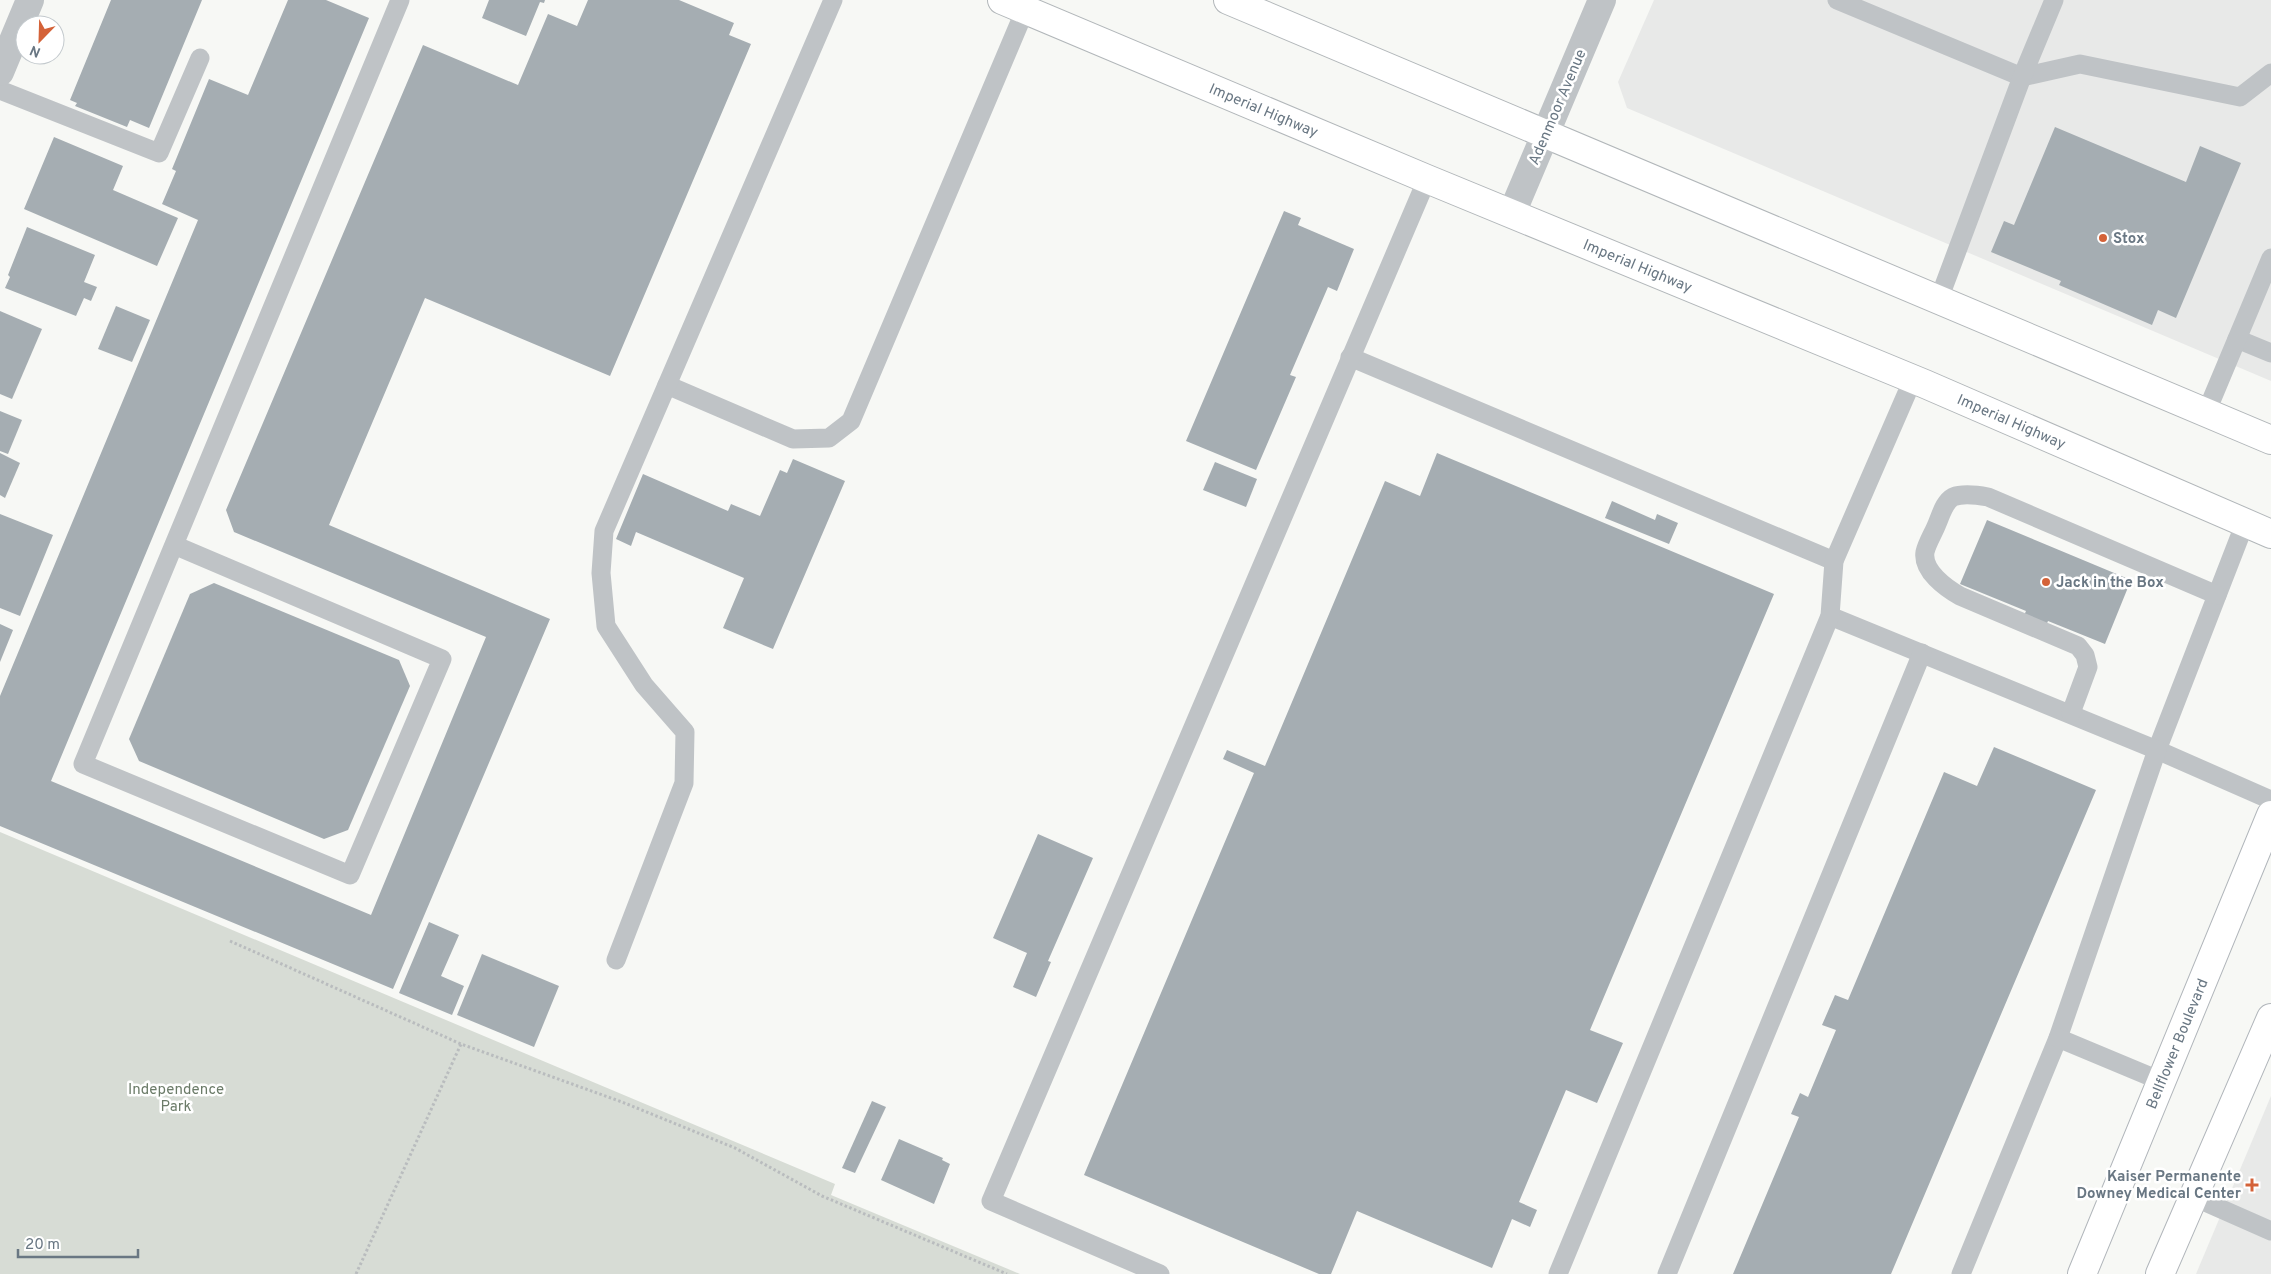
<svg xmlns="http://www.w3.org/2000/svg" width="2271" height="1274" font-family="Overpass,sans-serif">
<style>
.built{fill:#e8e9e8}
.green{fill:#d7dcd5}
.building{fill:#a5adb2}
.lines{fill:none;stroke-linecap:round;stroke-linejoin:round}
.secondary-casing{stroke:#b1b6bb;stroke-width:30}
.primary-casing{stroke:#b2b7ba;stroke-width:30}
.path{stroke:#b9bcbe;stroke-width:3;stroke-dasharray:2.5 2.5;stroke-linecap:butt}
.service{stroke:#bfc3c6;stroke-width:19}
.minor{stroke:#bfc3c6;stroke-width:28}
.tertiary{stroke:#bfc3c6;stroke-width:28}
.secondary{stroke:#fff;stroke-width:28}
.primary{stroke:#fff;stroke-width:28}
.poi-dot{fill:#d46238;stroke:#fff;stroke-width:2}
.labels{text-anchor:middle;stroke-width:5;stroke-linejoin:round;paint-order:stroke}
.street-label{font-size:15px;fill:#697783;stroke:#fff}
.poi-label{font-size:15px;font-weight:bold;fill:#697783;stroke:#fff;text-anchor:start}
.park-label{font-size:15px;fill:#6b7b68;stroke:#fff}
</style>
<rect width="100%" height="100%" fill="#f7f8f5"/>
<g class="built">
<polygon points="1654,0 2271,0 2271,381 1627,108 1618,82"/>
<polygon points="2271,1096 2271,1274 2196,1274"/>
</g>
<polygon class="green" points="0,832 835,1184 831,1195 1020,1274 0,1274"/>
<g class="building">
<polygon points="111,0 202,0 149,128 130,120 127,127 75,106 77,103 70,100"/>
<polygon points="288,0 326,0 369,18 51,781 371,915 486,637 234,532 226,510 423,45 518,85 548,14 577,26 588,0 679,0 734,23 729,35 751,44 610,376 425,298 329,525 550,619 393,989 0,826 0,696 198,220 162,204 176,171 172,169 209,79 248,95"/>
<polygon points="489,0 545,0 544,3 540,2 526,36 482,18"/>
<polygon points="2055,127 2186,182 2200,146 2241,163 2176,318 2158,310 2152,325 2059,285 2061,281 1991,252 2004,221 2014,225"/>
<polygon points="54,137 123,166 113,190 178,218 157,266 24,209"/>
<polygon points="1284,211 1301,218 1298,225 1354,249 1337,291 1328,287 1290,375 1296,377 1256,470 1186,441"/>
<polygon points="27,227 95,255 84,282 97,287 91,301 84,298 76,316 5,288 10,277 8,275"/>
<polygon points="116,306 150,320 132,362 98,349"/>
<polygon points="0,311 42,329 12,399 0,394"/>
<polygon points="0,411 22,420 8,454 0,451"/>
<polygon points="0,453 20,463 5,498 0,495"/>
<polygon points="1437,453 1774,594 1590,1030 1623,1043 1597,1103 1566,1090 1519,1202 1537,1210 1530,1227 1512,1219 1492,1268 1357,1211 1331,1274 1319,1274 1084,1175 1254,773 1223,759 1227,750 1265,766 1385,481 1420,496"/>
<polygon points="793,459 845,481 773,649 723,628 744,578 636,532 631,546 616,539 643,474 728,511 731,504 760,516 780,470 787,473"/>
<polygon points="1215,462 1257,479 1246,507 1203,490"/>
<polygon points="1612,501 1655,520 1657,514 1678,523 1669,544 1605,518"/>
<polygon points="0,514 53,535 20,616 0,608"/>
<polygon points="1987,520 2131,580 2105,644 2048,621 2044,630 2022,620 2026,611 1960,584"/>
<polygon points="214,583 399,660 410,686 348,830 324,839 139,761 129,739 190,594"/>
<polygon points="0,624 13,630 0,662"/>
<polygon points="1994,747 2096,790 1891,1274 1733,1274 1799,1117 1791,1114 1800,1093 1808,1097 1836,1030 1822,1025 1835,995 1848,1000 1944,772 1977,786"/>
<polygon points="1038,834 1093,858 1048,961 1051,962 1036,997 1013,987 1027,953 993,938"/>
<polygon points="429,922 459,935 441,976 464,986 452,1015 399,993"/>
<polygon points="482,954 559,986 534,1047 457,1015"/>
<polygon points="872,1101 886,1107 855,1173 842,1168"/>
<polygon points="899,1139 943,1158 942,1160 950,1164 934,1204 881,1180"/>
</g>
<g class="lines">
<g class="secondary-casing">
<g id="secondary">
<path id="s1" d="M2082 1274 2271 815"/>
<polyline points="2160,1274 2271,1018"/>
</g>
</g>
<g class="primary-casing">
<g id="primary">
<path id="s2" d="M1002 0 1427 179 1925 384 2271 534"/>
<polyline points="1228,0 2271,440"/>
</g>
</g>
<g class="path">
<polyline points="230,941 461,1044 622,1102 735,1148 822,1196 1007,1274"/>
<polyline points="356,1274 461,1044"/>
</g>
<g class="service">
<polyline points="1837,0 2022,77 2080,64 2240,97 2271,73"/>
<polyline points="0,90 159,153 200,58"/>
<polyline points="1939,299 2022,77 2054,0"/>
<polyline points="2237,339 2271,353"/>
<polyline points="1350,357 1834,561"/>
<polyline points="667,385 793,439 829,438 851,421 1025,10"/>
<polyline points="2206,413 2271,258"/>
<polyline points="2245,523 2157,750 2271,800"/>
<polyline points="174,545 442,659 350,875 83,764 400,0"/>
<polyline points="1830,616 2157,750 2058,1038 1961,1274"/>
<path d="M2071 713 2088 667 2085 655 2078 646 1960 596C1946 588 1922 571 1925 552 1927 543 1934 532 1937 524 1941 515 1944 502 1953 497 1963 493 1977 495 1988 497L2217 595"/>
<polyline points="616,960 684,783 685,732 644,685 606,626 601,573 604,531 833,0"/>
<polyline points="2058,1038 2161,1081"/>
<polyline points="2194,1197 2271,1231"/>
<polyline points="1160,1274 991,1201 1427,179"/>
<polyline points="1558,1274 1830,616 1834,561 1913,379"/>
<polyline points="1667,1274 1922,653"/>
</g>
<polyline class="minor" points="1512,213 1602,0"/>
<polyline class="tertiary" points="0,72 30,0"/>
<use href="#secondary" class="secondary"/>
<use href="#primary" class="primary"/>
</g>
<g class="poi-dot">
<circle cx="2103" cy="238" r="5"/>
<circle cx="2046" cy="582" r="5"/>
<path d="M2249.5 1177.5h5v5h5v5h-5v5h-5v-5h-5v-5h5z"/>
</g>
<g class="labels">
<g class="street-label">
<text transform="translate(1557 107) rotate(-67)" y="5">Adenmoor Avenue</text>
<text dy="5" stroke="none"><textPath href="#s2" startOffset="284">Imperial Highway</textPath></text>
<text dy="5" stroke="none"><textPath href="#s2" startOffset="689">Imperial Highway</textPath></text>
<text dy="5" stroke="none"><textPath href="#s2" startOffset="1094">Imperial Highway</textPath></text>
<text dy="5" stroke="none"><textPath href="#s1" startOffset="249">Bellflower Boulevard</textPath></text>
</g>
<g class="poi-label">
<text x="2113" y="243">Stox</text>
<text x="2056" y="587">Jack in the Box</text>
<text x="2241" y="1181" text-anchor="end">Kaiser Permanente<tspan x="2241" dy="17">Downey Medical Center</tspan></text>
</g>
<g class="park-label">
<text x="176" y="1094">Independence<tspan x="176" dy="17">Park</tspan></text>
</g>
</g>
<g transform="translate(40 40) rotate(203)"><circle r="24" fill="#ffffff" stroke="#c3c9cd"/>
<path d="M0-4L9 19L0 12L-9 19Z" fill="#d46238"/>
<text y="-8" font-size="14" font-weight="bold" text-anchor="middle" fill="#697783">N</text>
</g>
<path d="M18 1249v8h120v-8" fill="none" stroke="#697783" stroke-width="2.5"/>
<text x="25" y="1249" font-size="15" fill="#697783" stroke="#ffffff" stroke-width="4" paint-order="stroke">20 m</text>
</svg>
